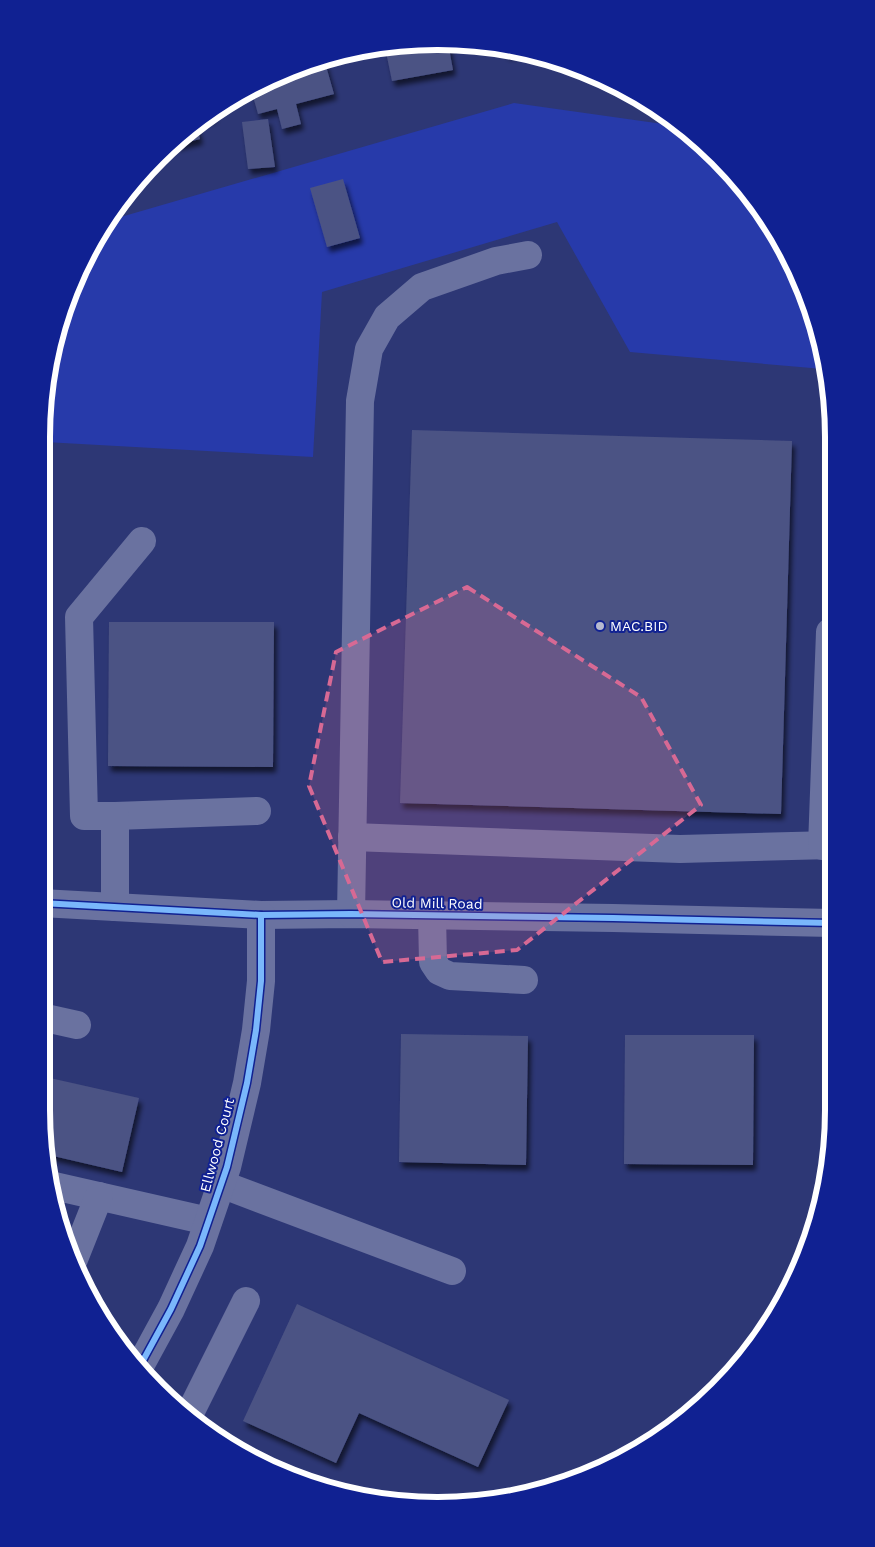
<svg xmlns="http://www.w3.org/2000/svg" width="875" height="1547" font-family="'Work Sans',sans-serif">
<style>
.green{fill:#273aaa}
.building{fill:#4b5384;filter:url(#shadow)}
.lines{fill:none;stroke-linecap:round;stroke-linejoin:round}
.minor{stroke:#6a72a0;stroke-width:28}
.cycleway-casing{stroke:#102192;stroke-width:9}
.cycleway{stroke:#7ab7fb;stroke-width:6}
.marked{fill:#d76994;fill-opacity:0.2;stroke:#d76994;stroke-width:4;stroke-dasharray:10 6;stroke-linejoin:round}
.poi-dot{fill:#b6b9cf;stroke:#102192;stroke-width:2}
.labels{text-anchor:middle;stroke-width:4;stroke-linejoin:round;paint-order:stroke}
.poi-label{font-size:14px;fill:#fff;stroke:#102192;text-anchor:start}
.street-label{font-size:14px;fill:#fff;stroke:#102192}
.rim{fill:none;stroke:#fff;stroke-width:6}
</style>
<defs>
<filter id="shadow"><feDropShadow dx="3" dy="5.5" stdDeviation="2.5" flood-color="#0009"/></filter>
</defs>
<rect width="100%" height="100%" fill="#2d3775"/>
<polygon class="green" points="514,103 677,126 717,157 767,218 813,310 828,375 823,369 630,352 557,222 322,292 313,457 45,442 42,430 42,412 62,310 94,239 107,221"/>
<g class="building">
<polygon points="412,42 448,43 453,70 392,81 385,47"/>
<polygon points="505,48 519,52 506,54"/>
<polygon points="324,59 334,94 296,104 301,124 282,129 277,109 258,114 251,89 263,82"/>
<polygon points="213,113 214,117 203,119"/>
<polygon points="268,119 275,167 248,169 242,122"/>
<polygon points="196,123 200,139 172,146 186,133"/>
<polygon points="343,179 360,238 327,247 310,188"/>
<polygon points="412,430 792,441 781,814 400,803"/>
<polygon points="109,622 274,622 273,767 108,766"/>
<polygon points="401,1034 528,1036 526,1165 399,1162"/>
<polygon points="625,1035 754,1035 753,1165 624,1164"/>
<polygon points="828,1044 833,1044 833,1135 827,1165 824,1165"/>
<polygon points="41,1076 139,1098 122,1172 49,1155 41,1109"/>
<polygon points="297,1304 509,1400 478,1467 359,1413 336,1463 243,1421"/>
</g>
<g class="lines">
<g class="minor">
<polyline points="115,816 257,811"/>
<polyline points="352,837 680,849 832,845"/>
<polyline points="822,846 830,632 831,632"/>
<polyline points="41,903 261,915 351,914 613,918 832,923"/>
<polyline points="115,907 115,816 84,816 79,617 142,541"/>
<polyline points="351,914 360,401 369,349 387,317 422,287 496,261 528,255"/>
<polyline points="432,915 433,962 439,971 450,976 524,980"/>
<polyline points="41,1017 77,1025"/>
<polyline points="221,1184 452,1271"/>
<polyline points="54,1186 208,1221"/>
<polyline points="74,1259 99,1196"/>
<polyline points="140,1366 171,1309 200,1246 227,1167 247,1083 256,1030 261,981 261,915"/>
<polyline points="190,1413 246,1301"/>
</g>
<g class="cycleway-casing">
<g id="cycleway">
<polyline points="41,903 261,915 351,914 613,918 832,923"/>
<polyline points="140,1366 171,1309 200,1246 227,1167 247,1083 256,1030 261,981 261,915"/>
</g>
</g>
<use href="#cycleway" class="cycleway"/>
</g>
<path class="marked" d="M467 587 641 697 701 805 517 950 382 962 309 786 336 652Z"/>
<circle class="poi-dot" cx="600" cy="626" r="5"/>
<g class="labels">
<g class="poi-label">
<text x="610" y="631">MAC.BID</text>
</g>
<g class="street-label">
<text transform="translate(437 903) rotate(1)" y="5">Old Mill Road</text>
<text transform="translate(217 1145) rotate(-75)" y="5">Ellwood Court</text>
</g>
</g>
<path d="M0 0H875V1547H0ZM437 50H438A387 387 0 0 1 825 437V1110A387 387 0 0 1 438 1497H437A387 387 0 0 1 50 1110V437A387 387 0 0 1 437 50Z" fill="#102192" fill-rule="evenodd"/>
<path class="rim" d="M437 50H438A387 387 0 0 1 825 437V1110A387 387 0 0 1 438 1497H437A387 387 0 0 1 50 1110V437A387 387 0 0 1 437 50Z"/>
</svg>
